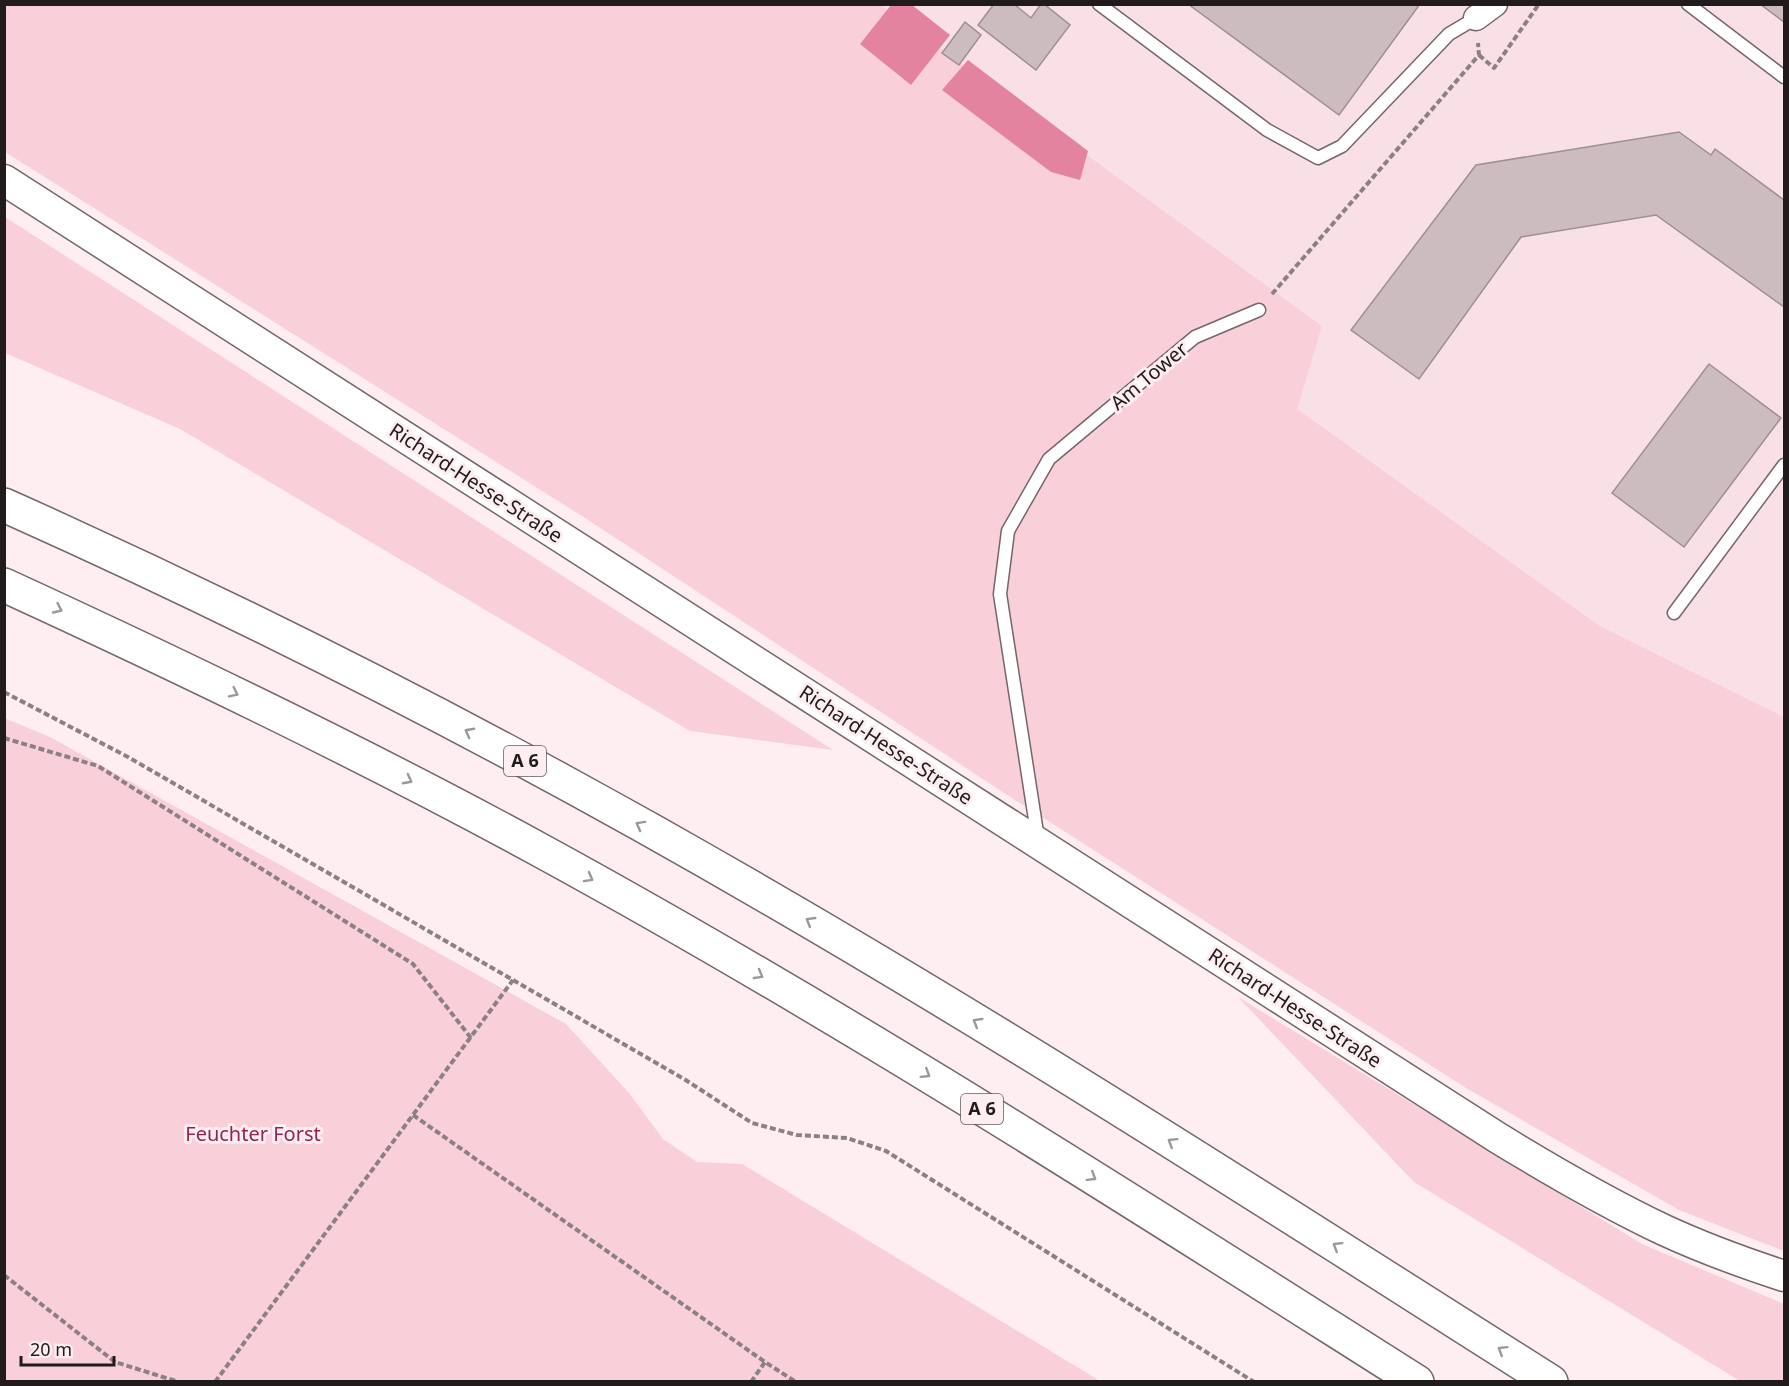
<svg xmlns="http://www.w3.org/2000/svg" width="1789" height="1386" font-family="'Noto Sans',sans-serif">
<style>
.built{fill:#f9e0e6}
.green{fill:#f9cfda}
.water{fill:#e3839f}
.building{fill:#ccbcc0;stroke:#9e8f93;stroke-width:1.5}
.lines{fill:none;stroke-linecap:round;stroke-linejoin:round}
.service-casing{stroke:#746669;stroke-width:15}
.minor-casing{stroke:#746669;stroke-width:27}
.tertiary-casing{stroke:#746669;stroke-width:33}
.motorway-casing{stroke:#746669;stroke-width:36}
.path{stroke:#8b8082;stroke-width:4;stroke-dasharray:6 3;stroke-linecap:butt}
.service{stroke:#fff;stroke-width:12}
.minor{stroke:#fff;stroke-width:24}
.tertiary{stroke:#fff;stroke-width:30}
.motorway{stroke:#fff;stroke-width:33}
.oneway{stroke:#9b9899}
.labels{text-anchor:middle;stroke-width:6;stroke-linejoin:round;paint-order:stroke}
.shield{fill:#feeef1;stroke:#635a5c;stroke-width:1.5}
.shield-label{font-size:18px;font-weight:bold;fill:#211b1c}
.street-label{font-size:20px;fill:#211b1c;stroke:#feeef1}
.park-label{font-size:20px;fill:#94234f;stroke:#feeef1}
</style>
<rect width="100%" height="100%" fill="#feeef1"/>
<polygon class="built" points="881,5 1784,5 1784,717 1600,626 1296,409 1322,326"/>
<g class="green">
<polygon points="4,5 881,5 1322,326 1297,409 1600,626 1784,717 1784,1251 1679,1210 1466,1088 998,789 585,518 5,152"/>
<polygon points="5,217 833,750 690,731 180,429 5,353"/>
<polygon points="4,718 50,737 566,1024 629,1093 663,1139 697,1162 742,1164 1100,1381 5,1381"/>
<polygon points="1238,997 1642,1244 1784,1304 1784,1381 1740,1381 1414,1182"/>
</g>
<g class="water">
<polygon points="891,5 912,5 950,35 911,85 860,44"/>
<polygon points="968,60 1088,151 1080,180 1051,172 942,90"/>
</g>
<g class="building">
<polygon points="994,4 1014,4 1031,18 1041,4 1044,4 1070,25 1036,70 978,25"/>
<polygon points="1188,4 1420,4 1339,115"/>
<polygon points="1760,4 1784,4 1784,22"/>
<polygon points="965,22 981,35 959,65 942,53"/>
<polygon points="1679,132 1711,155 1715,149 1784,200 1784,307 1656,215 1521,237 1419,379 1351,330 1476,165"/>
<polygon points="1709,364 1781,418 1684,547 1612,493"/>
</g>
<g class="lines">
<g class="service-casing">
<g id="service">
<polyline points="1099,4 1267,130 1318,158 1342,146 1449,34 1476,18"/>
<polyline points="1688,4 1784,77"/>
<polyline points="1674,613 1784,465"/>
<polyline points="1038,839 1000,594 1008,531 1049,459 1195,337 1259,310"/>
</g>
</g>
<g class="minor-casing">
<polyline id="minor" points="1476,18 1495,4"/>
</g>
<g class="tertiary-casing">
<path id="tertiary" d="M4 180 1498 1138C1552 1171 1607 1203 1664 1230 1703 1248 1744 1263 1784 1276"/>
</g>
<g class="motorway-casing">
<g id="motorway">
<path d="M4 505C266 622 521 753 768 897 1034 1051 1292 1218 1551 1382"/>
<path d="M4 585C185 668 364 754 538 849 839 1013 1128 1199 1417 1382"/>
</g>
</g>
<g class="path">
<polyline points="1479,55 1494,68 1539,4"/>
<polyline points="1272,294 1479,55 1478,43"/>
<polyline points="4,692 128,757 684,1079 752,1123 797,1135 847,1138 886,1151 1254,1382"/>
<polyline points="4,738 98,766 413,964 471,1038"/>
<polyline points="413,1115 765,1362 796,1382"/>
<polyline points="4,1275 115,1362 179,1382"/>
<polyline points="215,1382 513,980"/>
<polyline points="751,1382 765,1362"/>
</g>
<use href="#service" class="service"/>
<use href="#minor" class="minor"/>
<use href="#tertiary" class="tertiary"/>
<use href="#motorway" class="motorway"/>
</g>
<defs><path id="oneway-chevron" d="M-2-3.5L2.5 0L-2 3.5" fill="none" stroke-width="1.6" stroke-linecap="round" stroke-linejoin="round" transform="scale(1.5)"/></defs>
<g class="oneway">
<use href="#oneway-chevron" transform="translate(58 609) rotate(25)"/>
<use href="#oneway-chevron" transform="translate(234 693) rotate(26)"/>
<use href="#oneway-chevron" transform="translate(469 732) rotate(-152)"/>
<use href="#oneway-chevron" transform="translate(408 780) rotate(28)"/>
<use href="#oneway-chevron" transform="translate(640 825) rotate(-151)"/>
<use href="#oneway-chevron" transform="translate(589 878) rotate(29)"/>
<use href="#oneway-chevron" transform="translate(810 921) rotate(-149)"/>
<use href="#oneway-chevron" transform="translate(759 975) rotate(30)"/>
<use href="#oneway-chevron" transform="translate(977 1022) rotate(-149)"/>
<use href="#oneway-chevron" transform="translate(926 1074) rotate(32)"/>
<use href="#oneway-chevron" transform="translate(1172 1142) rotate(-148)"/>
<use href="#oneway-chevron" transform="translate(1092 1177) rotate(32)"/>
<use href="#oneway-chevron" transform="translate(1337 1246) rotate(-148)"/>
<use href="#oneway-chevron" transform="translate(1502 1350) rotate(-148)"/>
</g>
<g class="labels">
<g class="shield">
<rect x="504" y="746" width="42" height="30" rx="4.5"/>
<rect x="961" y="1094" width="42" height="30" rx="4.5"/>
</g>
<g class="shield-label">
<text x="525" y="767">A 6</text>
<text x="982" y="1115">A 6</text>
</g>
<g class="street-label">
<text transform="translate(1149 376) rotate(-40)" y="7">Am Tower</text>
<text transform="translate(476 483) rotate(33)" y="7">Richard-Hesse-Straße</text>
<text transform="translate(886 745) rotate(33)" y="7">Richard-Hesse-Straße</text>
<text transform="translate(1295 1008) rotate(33)" y="7">Richard-Hesse-Straße</text>
</g>
<g class="park-label">
<text x="253" y="1141">Feuchter Forst</text>
</g>
</g>
<rect width="1789" height="1386" fill="none" stroke="#211b1c" stroke-width="12"/>
<path d="M21 1356v9h93v-9" fill="none" stroke="#211b1c" stroke-width="3"/>
<text x="30" y="1356" font-size="18" fill="#211b1c" stroke="#feeef1" stroke-width="4.5" paint-order="stroke">20 m</text>
</svg>
